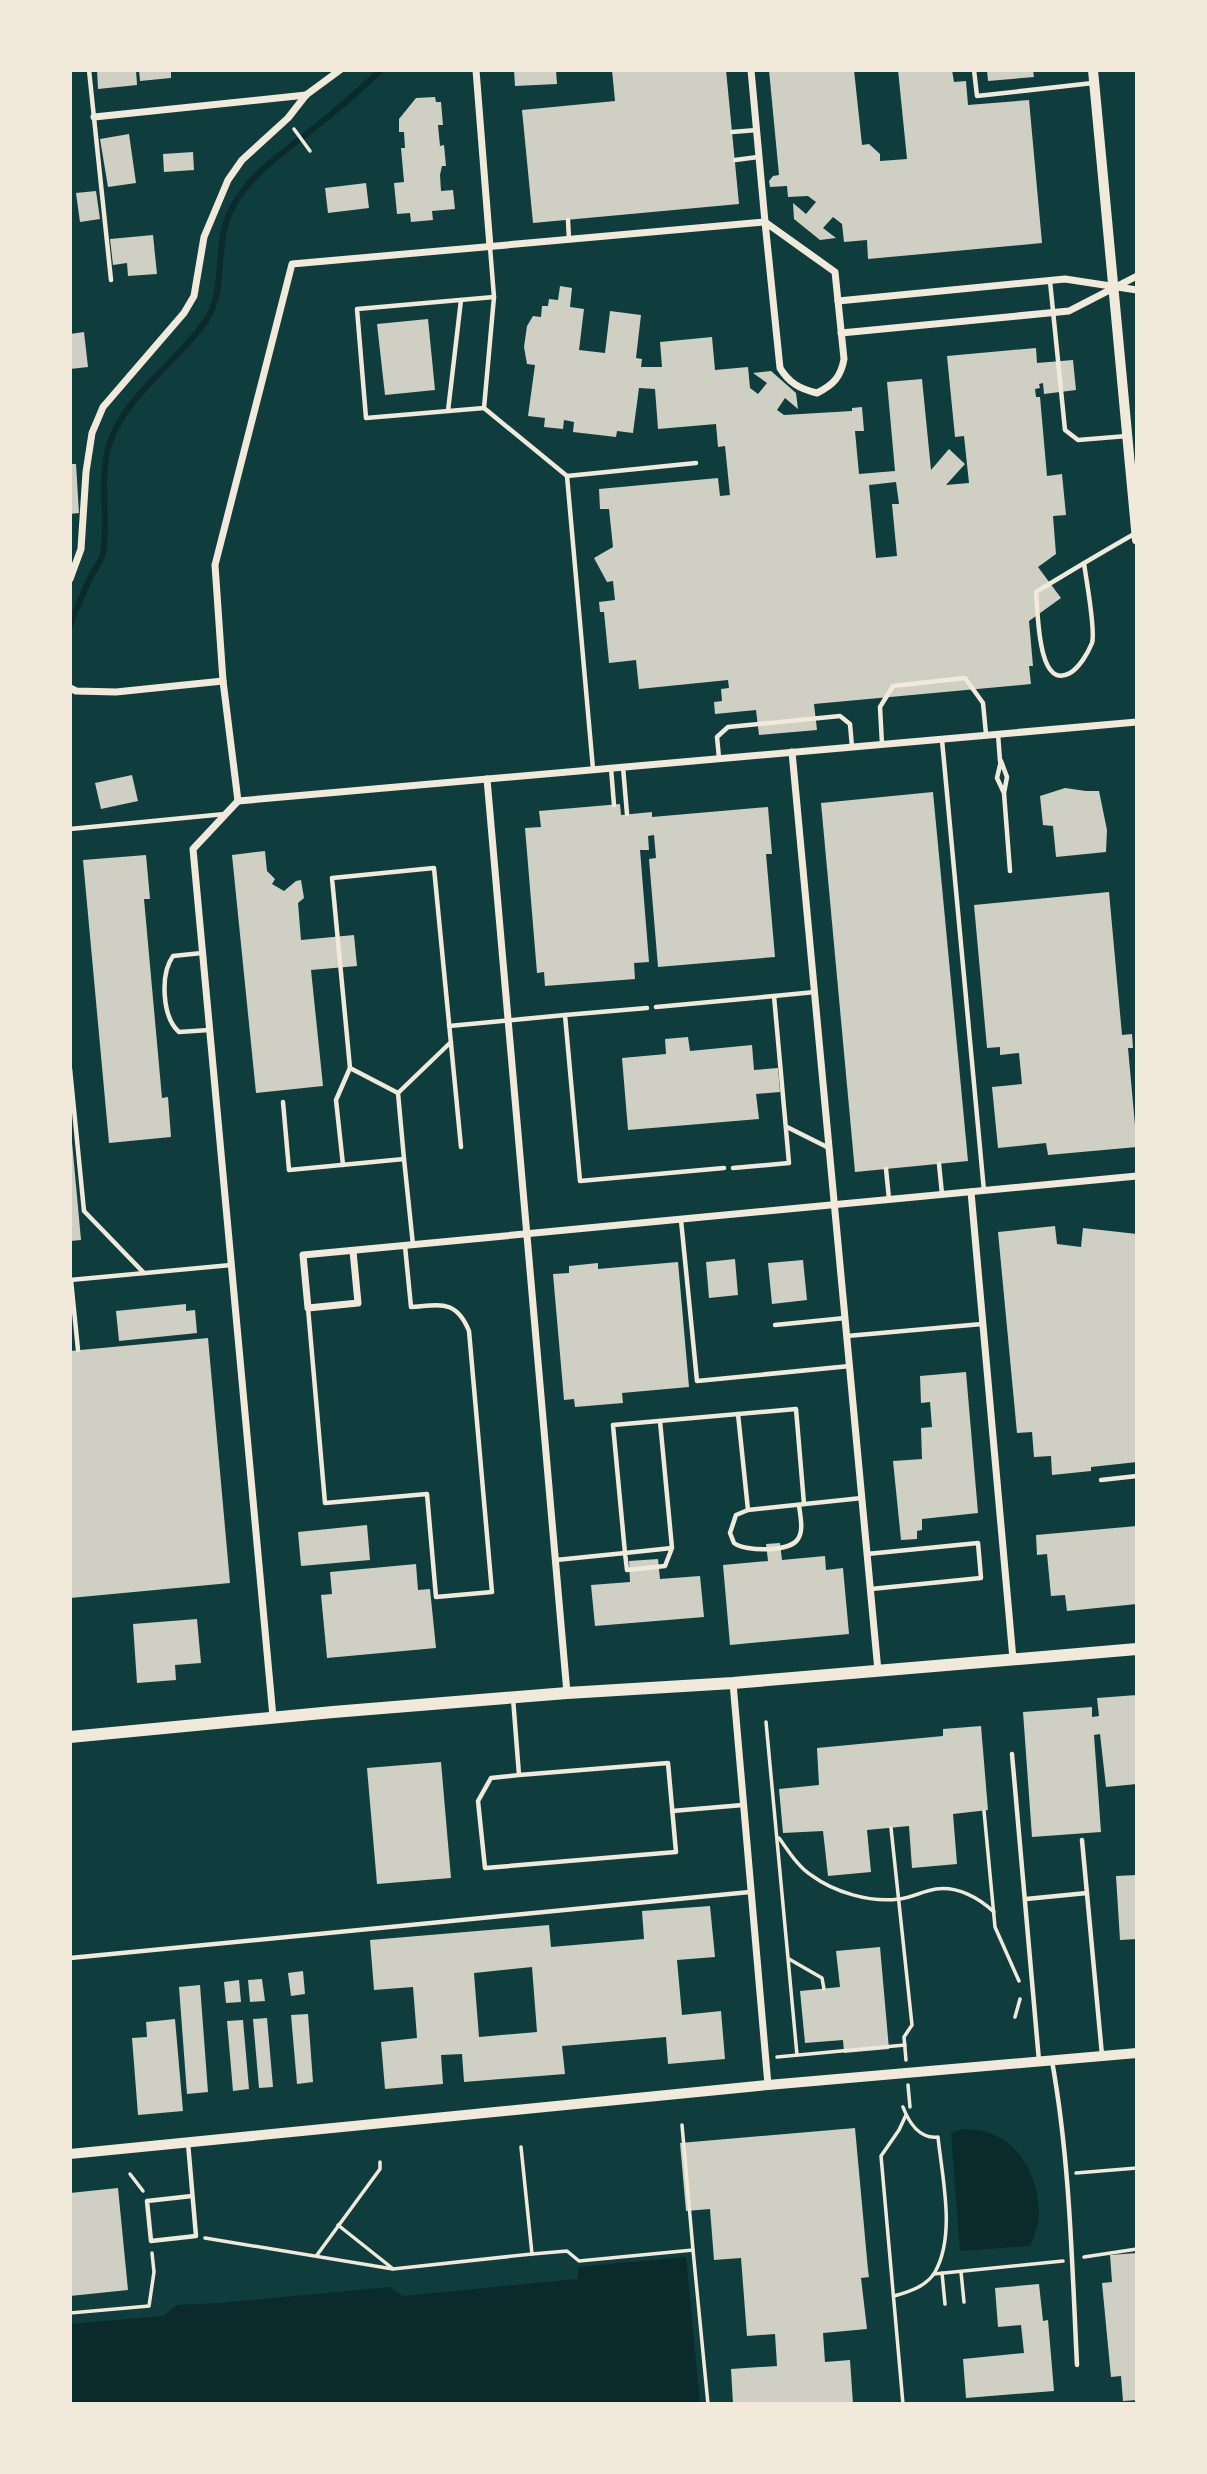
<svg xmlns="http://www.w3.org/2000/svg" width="1207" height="2474" font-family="Roboto,sans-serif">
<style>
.water{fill:#0a2a2b}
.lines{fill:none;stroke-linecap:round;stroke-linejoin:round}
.stream{stroke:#0a2a2b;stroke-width:6}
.building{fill:#cfcfc3;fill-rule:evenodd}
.path{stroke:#f1e9da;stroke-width:3.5}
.service{stroke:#f1e9da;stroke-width:4.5}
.minor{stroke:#f1e9da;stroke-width:7}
.tertiary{stroke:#f1e9da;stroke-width:10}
.secondary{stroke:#f1e9da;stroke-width:12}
</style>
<rect width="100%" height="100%" fill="#0f3d3e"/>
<g class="water">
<path d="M963 2129C1011 2128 1038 2167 1039 2214 1039 2224 1034 2236 1030 2246L960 2251 951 2133Z"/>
<polygon points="686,2257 700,2404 70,2404 70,2324 163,2316 177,2305 218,2303 390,2287 403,2296 578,2279 578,2267"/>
</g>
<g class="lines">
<path class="stream" d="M70 625C76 608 84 592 91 576 95 568 102 561 103 553 109 516 98 477 110 442 127 394 176 363 205 322 228 290 213 245 231 210 248 175 284 152 313 129 337 110 359 91 381 70"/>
</g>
<g class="building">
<polygon points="97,70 136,70 137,85 98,89"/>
<polygon points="139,70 171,70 171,78 140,81"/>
<polygon points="514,70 556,70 557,84 515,86"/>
<polygon points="612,70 726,70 739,204 533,223 522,110 615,101"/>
<polygon points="769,70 854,70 862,145 869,144 880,154 880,161 907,159 898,70 952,70 954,82 966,81 968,105 1029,100 1042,243 868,259 867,240 844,242 842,224 833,217 823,228 836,238 820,240 794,219 793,203 806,214 816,202 808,196 788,197 787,186 770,187 769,181 773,176 779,175"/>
<polygon points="987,70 1033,70 1034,77 988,81"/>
<polygon points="435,97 436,102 441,102 443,125 438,125 440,146 444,145 446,166 442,166 440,175 441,191 453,190 455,209 432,211 433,220 411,222 410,213 397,214 394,183 404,182 401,148 405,148 404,132 399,132 399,119 416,98"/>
<polygon points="129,134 136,183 108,187 100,139"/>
<polygon points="193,152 194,170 164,172 163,154"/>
<polygon points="366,183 369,208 328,213 325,188"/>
<polygon points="96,191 100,219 80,222 76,193"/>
<polygon points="153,235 157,274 128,276 127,263 113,265 110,239"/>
<path d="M560 286 572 288 570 307 584 309 579 350 605 353 610 311 641 315 636 358 642 359 641 367H662L660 342 712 337 715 370 748 367 750 388 758 394 767 383 753 373 771 371 796 393 798 409 785 398 777 410 784 415 852 411V408L862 407 864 431H855L859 474 895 471 887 382 922 379 931 470 949 449 965 464 946 485 969 483 964 436 955 437 947 356 1036 348 1037 363 1073 360 1076 390 1044 394 1043 383 1039 384 1040 388 1035 389 1036 397H1040L1047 476 1062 474 1066 515 1053 516 1056 554 1038 567 1061 598 1029 621 1033 666H1029L1031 684 814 704 817 730 759 735 756 710 715 714 714 702 722 701 721 689 729 688 728 680 639 689 636 660 609 663 604 612H600L599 602 615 600 613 581 607 582 594 558 613 547 609 509H600L599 489 718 478 720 496 730 495 725 446 718 447 716 424 658 429 655 389 639 388 633 433 617 431 616 437 573 432 574 422 564 420 563 429 544 427 545 418 528 416 535 365 527 364 524 347 527 326 533 316 541 317 542 306H548L549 299 558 300ZM896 482 899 504H892L897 556 876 558 869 485Z"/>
<polygon points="428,319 435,390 385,395 377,324"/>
<polygon points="84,332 88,367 70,369 70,334"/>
<polygon points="70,464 76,464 79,513 70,514"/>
<polygon points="132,775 138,801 101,809 95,783"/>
<polygon points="1065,788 1086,791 1099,791 1107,830 1106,852 1056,857 1053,826 1043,825 1040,796"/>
<polygon points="933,792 968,1161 855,1172 821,803"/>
<polygon points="620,804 621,815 652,812 652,817 768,807 772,854 766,854 775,957 658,967 649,859 656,858 654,835 648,836 649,850 640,850 649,962 634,963 635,979 545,986 544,972 537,973 525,828 541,827 539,811"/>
<polygon points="265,851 267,871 275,879 272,884 284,891 296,881 301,880 304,898 298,903 301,940 354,935 357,966 311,970 323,1086 256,1093 232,855"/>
<polygon points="146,855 150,899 144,899 162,1098 168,1097 171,1137 109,1143 83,860"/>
<polygon points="1109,892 1122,1035 1132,1034 1133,1048 1128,1048 1137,1147 1048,1155 1046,1143 998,1148 992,1087 1022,1084 1019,1053 1000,1055 1000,1047 987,1048 974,905"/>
<polygon points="688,1037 690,1051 752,1045 754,1070 778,1068 780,1092 756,1094 759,1119 628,1130 622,1058 666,1054 665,1039"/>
<polygon points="70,1142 72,1142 81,1240 70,1241"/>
<polygon points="1055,1226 1057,1244 1081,1247 1083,1228 1137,1234 1137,1462 1091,1467 1091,1471 1052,1475 1051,1456 1034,1457 1032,1432 1017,1433 998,1232"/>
<polygon points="735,1259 738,1295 709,1298 706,1262"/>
<polygon points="803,1260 807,1300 772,1304 768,1263"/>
<polygon points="678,1262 689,1387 622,1393 623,1403 575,1407 574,1399 564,1400 553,1274 569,1273 569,1266 598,1263 598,1269"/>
<polygon points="186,1304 186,1311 195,1310 197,1333 119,1341 116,1311"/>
<polygon points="208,1338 230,1583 70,1598 70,1351"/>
<polygon points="966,1372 978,1513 922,1519 922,1530 917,1531 917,1539 901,1540 893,1461 922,1459 921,1428 932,1427 930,1402 921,1403 920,1376"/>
<polygon points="367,1525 370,1560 301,1566 298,1532"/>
<polygon points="1137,1526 1137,1604 1067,1611 1065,1595 1051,1596 1047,1554 1037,1555 1036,1535"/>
<polygon points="780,1543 782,1560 825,1556 826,1570 843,1568 849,1634 730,1645 723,1565 768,1561 766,1544"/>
<polygon points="658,1559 660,1579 700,1576 704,1617 595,1626 591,1585 630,1582 629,1561"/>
<polygon points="416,1564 418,1590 430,1589 436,1648 327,1658 321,1595 332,1594 330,1572"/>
<polygon points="197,1619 201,1663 175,1665 176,1680 137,1683 133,1624"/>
<polygon points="1137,1695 1137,1784 1106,1787 1100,1734 1094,1735 1101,1832 1032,1837 1023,1712 1092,1707 1092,1717 1099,1716 1097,1698"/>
<polygon points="981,1726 988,1810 953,1814 957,1864 912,1868 909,1826 867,1830 871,1872 828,1876 823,1831 783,1833 779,1789 819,1785 817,1748 943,1736 943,1729"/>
<polygon points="441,1762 451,1878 377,1884 367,1768"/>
<polygon points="1137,1875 1137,1939 1120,1940 1116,1876"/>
<path d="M710 1906 715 1957 677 1960 682 2015 721 2011 725 2059 668 2064 666 2037 562 2046 565 2074 464 2082 462 2054 441 2055 443 2084 385 2089 381 2042 417 2038 413 1987 374 1990 370 1940 549 1925 551 1947 644 1939 642 1911ZM532 1967 537 2032 479 2037 474 1973Z"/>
<polygon points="880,1947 889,2049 844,2053 843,2040 805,2043 800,1991 840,1987 836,1951"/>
<polygon points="303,1971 305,1994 291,1996 288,1973"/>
<polygon points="262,1979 265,2001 250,2002 248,1980"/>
<polygon points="239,1980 241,2002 226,2003 224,1982"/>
<polygon points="200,1985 208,2092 187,2094 179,1987"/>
<polygon points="308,2014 313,2082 297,2084 291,2015"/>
<polygon points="267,2018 273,2087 259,2088 253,2019"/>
<polygon points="175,2019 183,2111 138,2115 132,2038 147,2037 146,2022"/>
<polygon points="243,2020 249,2089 233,2091 227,2021"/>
<polygon points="855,2128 868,2270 869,2277 861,2278 867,2329 823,2333 825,2362 850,2360 853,2404 733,2404 731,2369 777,2366 775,2334 747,2336 741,2258 714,2260 710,2209 686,2211 680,2143"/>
<polygon points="118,2188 128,2290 70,2296 70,2193"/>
<polygon points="1137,2253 1137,2400 1123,2401 1121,2376 1111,2377 1102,2283 1112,2282 1110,2255"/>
<polygon points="1039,2284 1043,2321 1048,2320 1054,2391 966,2398 963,2359 1024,2353 1021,2325 998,2327 995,2288"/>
</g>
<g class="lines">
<g class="path">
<polyline points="294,129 310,151"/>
<polyline points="766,1722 797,2055"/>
<polyline points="984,1811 995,1927 1019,1981"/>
<polyline points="891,1828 912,2025 904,2037 906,2060"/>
<path d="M779 1838C788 1850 798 1867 811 1875 834 1892 870 1903 899 1899 911 1898 923 1891 936 1889 958 1886 979 1898 994 1912"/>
<polyline points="789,1959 822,1978 824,1989"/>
<polyline points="1015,2017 1020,1999"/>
<polyline points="777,2057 905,2045"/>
<polyline points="908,2085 910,2107"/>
<polyline points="682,2125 693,2250"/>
<polyline points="521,2147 532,2254 567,2251 579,2261 693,2250 708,2404"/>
<polyline points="1076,2173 1137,2168"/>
<polyline points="130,2174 143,2191"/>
<polyline points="338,2225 392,2268"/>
<polyline points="205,2238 393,2269 532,2254"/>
<polyline points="317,2255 380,2169 380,2162"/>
<polyline points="1084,2257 1137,2249"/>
<polyline points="961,2272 964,2302"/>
<polyline points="942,2273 945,2304"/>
<polyline points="934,2274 1063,2261"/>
<path d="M894 2296C909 2292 927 2286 935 2272 956 2235 942 2177 938 2137 920 2139 909 2123 903 2107"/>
<polyline points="70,2313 149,2306 154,2272 152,2253"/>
<polyline points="903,2404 881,2156 899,2130 906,2115"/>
</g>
<g class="service">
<polyline points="89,70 111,280"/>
<polyline points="974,70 977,96 1093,83"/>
<polyline points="732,132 757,130"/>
<polyline points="735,160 758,157"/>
<polyline points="568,220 569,240"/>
<polyline points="490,247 494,297 484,408 567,476 593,769"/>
<polyline points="1050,281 1065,430 1078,440 1127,436"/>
<polyline points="484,408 366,418 357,309 494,297"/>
<polyline points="448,411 461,300"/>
<polyline points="567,476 696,463"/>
<path d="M1084 563C1086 579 1096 631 1092 643 1088 653 1079 668 1070 673 1037 692 1038 609 1036 592 1069 572 1102 552 1136 533"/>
<polyline points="998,734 1000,761"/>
<polyline points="942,740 984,1191"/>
<polyline points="882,744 880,707 893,686 965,678 983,703 986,734"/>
<polyline points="719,758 717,737 728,727 840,716 850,724 852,747"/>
<polyline points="623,767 627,814"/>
<polyline points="611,768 614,805"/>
<polyline points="1004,793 997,778 1001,761 1007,777 1004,793 1010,871"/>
<polyline points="70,829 225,814"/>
<path d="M202 953 173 956C160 974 162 1017 179 1032L209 1030"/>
<polyline points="774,996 815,992"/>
<polyline points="656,1007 774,996 789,1163 733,1168"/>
<polyline points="647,1008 565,1015 580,1181 724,1168"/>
<polyline points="449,1026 565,1015"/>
<polyline points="451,1042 398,1093 350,1068 332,878 434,868 461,1147"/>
<polyline points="70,1069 84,1211 144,1273"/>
<polyline points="283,1102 289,1170 404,1159 398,1093"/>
<polyline points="787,1127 829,1148"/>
<polyline points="404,1159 413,1245"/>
<polyline points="939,1164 942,1194"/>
<polyline points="343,1165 336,1100 350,1068"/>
<polyline points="886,1169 889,1199"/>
<polyline points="681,1220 697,1381 850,1366"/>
<polyline points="70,1280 231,1265"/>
<polyline points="71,1280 78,1350"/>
<path d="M308 1308 325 1503 427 1494 436 1597 492 1592 469 1331C456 1299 440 1305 411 1307L405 1246"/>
<polyline points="775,1325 845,1318"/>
<polyline points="847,1336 982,1324"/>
<polyline points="738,1414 748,1510 862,1498"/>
<polyline points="660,1421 672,1548 625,1553 627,1570 665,1566 672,1548"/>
<polyline points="1101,1480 1137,1476"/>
<path d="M748 1510 736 1515 730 1533 734 1543C746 1552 790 1552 798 1539 804 1530 800 1515 799 1505"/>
<polyline points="867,1554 978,1543 981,1578 871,1589"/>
<polyline points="556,1560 625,1553 613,1425 796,1409 804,1504"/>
<polyline points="513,1698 519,1775 668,1763 676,1852 485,1868 478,1801 491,1778 519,1775"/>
<polyline points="1012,1754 1039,2061"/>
<polyline points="672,1811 743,1805"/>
<polyline points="1082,1840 1102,2055"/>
<polyline points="1026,1899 1087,1893"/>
<polyline points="70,1958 750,1892"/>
<path d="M1052 2061C1070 2161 1072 2264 1077 2365"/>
<polyline points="188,2143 196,2236 151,2241 147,2201 192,2196"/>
</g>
<g class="minor">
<polyline points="476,70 490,247"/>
<polyline points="94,117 306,95"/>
<path d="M765 222 835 272 844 359C841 377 833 385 817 393 800 389 789 383 780 368Z"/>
<polyline points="838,301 1065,279 1137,290"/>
<polyline points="841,333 1069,311 1137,276"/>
<polyline points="70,579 81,549 86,472 92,433 103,407 184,313 194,296 204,237 228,180 242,160 288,118 306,95 340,70"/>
<polyline points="70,688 76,691 116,692 223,681"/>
<polyline points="792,752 878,1671"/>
<polyline points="487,779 567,1693"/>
<polyline points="238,801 223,681 215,565 292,264 765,222 751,70"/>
<polyline points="238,801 193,849 273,1717"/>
<polyline points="238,801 1137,722"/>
<polyline points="971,1192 1013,1659"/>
<polyline points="353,1251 358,1303 308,1308 303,1255 1137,1176"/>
<polyline points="733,1683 768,2085"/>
</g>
<g class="tertiary">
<polyline points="1093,70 1137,540"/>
<polyline points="70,2154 768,2085 1137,2053"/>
</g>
<polyline class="secondary" points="70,1737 333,1712 567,1693 733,1683 1137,1649"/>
</g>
<rect width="1207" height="2474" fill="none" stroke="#f1e9da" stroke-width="144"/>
</svg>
